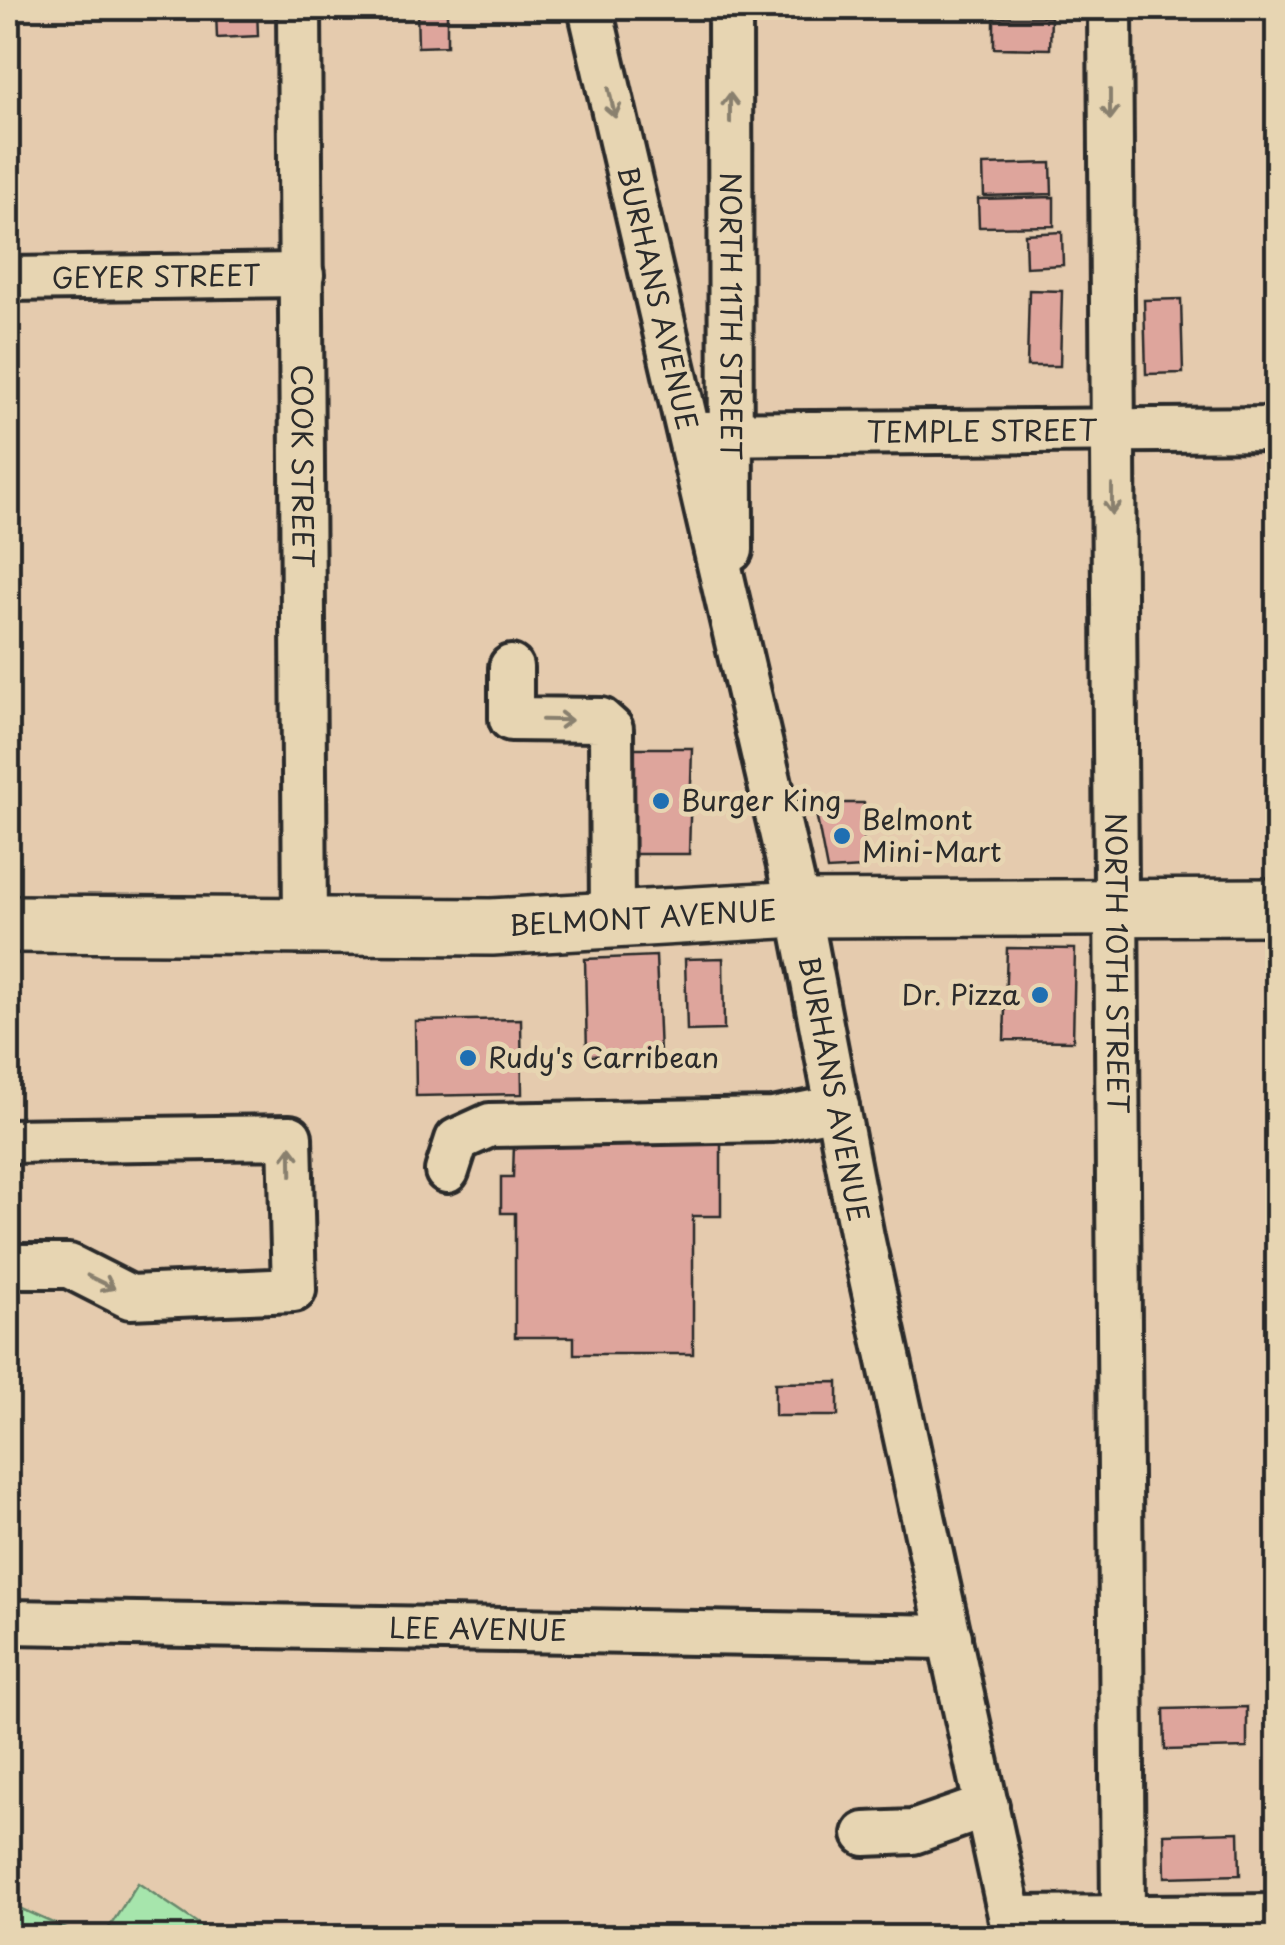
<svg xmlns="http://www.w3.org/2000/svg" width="1285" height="1945" font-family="'Playpen Sans',sans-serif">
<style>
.green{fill:#a6e5ac;stroke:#68886c;stroke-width:2.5}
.building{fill:#dea59c;stroke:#2b2b2b;stroke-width:2.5}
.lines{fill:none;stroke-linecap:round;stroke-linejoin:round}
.minor-casing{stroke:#2b2b2b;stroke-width:50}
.major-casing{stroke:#2b2b2b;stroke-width:62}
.minor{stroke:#e7d5b2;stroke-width:42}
.major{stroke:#e7d5b2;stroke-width:55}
.oneway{stroke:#89806e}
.poi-dot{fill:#1f6fb2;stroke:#e7d5b2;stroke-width:4}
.labels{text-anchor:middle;stroke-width:10;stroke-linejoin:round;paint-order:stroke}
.street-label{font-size:28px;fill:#2b2b2b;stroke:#e7d5b2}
.poi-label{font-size:28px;fill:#2b2b2b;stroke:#e7d5b2;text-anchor:start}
</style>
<rect width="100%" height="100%" fill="#e5cbae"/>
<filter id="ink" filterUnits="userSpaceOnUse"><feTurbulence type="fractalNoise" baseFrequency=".01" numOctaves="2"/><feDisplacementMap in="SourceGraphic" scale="20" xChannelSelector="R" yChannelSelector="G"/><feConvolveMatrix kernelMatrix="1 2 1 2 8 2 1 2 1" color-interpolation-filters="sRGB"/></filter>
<g filter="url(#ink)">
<g class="green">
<polygon points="138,1883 218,1937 103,1937"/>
<polygon points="8,1903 84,1937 8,1937"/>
</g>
<g class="building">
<polygon points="190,8 257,8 258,36 217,38 216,11 190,13"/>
<polygon points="447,8 447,46 418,47 417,9"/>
<polygon points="994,17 1051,17 1050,49 994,48"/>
<polygon points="1051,163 1052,194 984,196 983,165"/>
<polygon points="1054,197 1054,226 979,227 978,199"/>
<polygon points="1062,232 1063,265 1026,267 1025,234"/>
<polygon points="1029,290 1062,291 1060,366 1027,366"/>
<polygon points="1181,299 1183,373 1146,374 1144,300"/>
<polygon points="631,748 692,748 689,854 631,854"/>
<polygon points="814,803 864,803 863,868 827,870"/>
<polygon points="1007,948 1075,949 1073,1041 1004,1040"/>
<polygon points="656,956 660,1054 587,1056 585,959"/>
<polygon points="723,958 724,1030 687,1031 685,959"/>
<polygon points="521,1019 522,1094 416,1096 415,1021"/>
<polygon points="721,1142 721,1216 693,1216 693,1354 574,1354 574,1337 515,1337 515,1213 501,1213 501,1177 513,1177 514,1143"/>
<polygon points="838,1382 838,1416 775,1416 775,1383"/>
<polygon points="1247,1707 1247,1748 1165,1750 1164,1709"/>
<polygon points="1239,1832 1240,1875 1165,1877 1164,1834"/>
</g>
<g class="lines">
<g class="minor-casing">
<g id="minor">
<path id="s1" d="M299 8 305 925"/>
<path id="s2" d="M590 8 799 909 862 1237 1015 1938"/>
<path id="s3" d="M730 8 731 550"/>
<path id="s4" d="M1110 8 1123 1917"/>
<path id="s5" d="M8 279 302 275"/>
<path id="s6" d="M702 434 1278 429"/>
<polyline points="511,667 511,719 601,720 611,729 612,919"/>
<polyline points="8,1141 290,1137 294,1290 130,1297 69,1266 8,1266"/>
<polyline points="447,1171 457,1140 490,1125 773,1120 837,1107"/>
<path id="s7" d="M8 1622 950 1637"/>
<polyline points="865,1834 913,1832 987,1806"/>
<polyline points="1011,1918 1278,1916"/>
</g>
</g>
<g class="major-casing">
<g id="major">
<path id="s8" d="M8 924 492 927 799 909 1278 907"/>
</g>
</g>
<use href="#minor" class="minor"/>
<use href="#major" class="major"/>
</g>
<defs><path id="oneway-shaft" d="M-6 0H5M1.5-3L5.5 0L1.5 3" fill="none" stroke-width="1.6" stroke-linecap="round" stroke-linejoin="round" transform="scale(2.5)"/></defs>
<g class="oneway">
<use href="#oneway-shaft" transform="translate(612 103) rotate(77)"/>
<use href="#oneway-shaft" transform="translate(1110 105) rotate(90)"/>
<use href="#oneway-shaft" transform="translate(730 108) rotate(-90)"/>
<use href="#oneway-shaft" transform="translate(1112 500) rotate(90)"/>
<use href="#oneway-shaft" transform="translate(557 720) rotate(1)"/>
<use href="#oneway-shaft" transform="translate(291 1161) rotate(-91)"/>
<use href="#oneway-shaft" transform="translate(101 1282) rotate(26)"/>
</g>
</g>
<g class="poi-dot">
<circle cx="661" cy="801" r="10"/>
<circle cx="842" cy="836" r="10"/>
<circle cx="1040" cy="995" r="10"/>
<circle cx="468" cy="1058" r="10"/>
</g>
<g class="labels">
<g class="street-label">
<text dy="10" stroke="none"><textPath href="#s5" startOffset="148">GEYER STREET</textPath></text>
<text dy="10" stroke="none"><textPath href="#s2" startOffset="298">BURHANS AVENUE</textPath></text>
<text dy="10" stroke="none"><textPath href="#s3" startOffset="308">NORTH 11TH STREET</textPath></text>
<text dy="10" stroke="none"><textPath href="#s6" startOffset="280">TEMPLE STREET</textPath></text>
<text dy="10" stroke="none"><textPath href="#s1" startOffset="458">COOK STREET</textPath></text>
<text dy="10" stroke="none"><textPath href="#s8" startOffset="635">BELMONT AVENUE</textPath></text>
<text dy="10" stroke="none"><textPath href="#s4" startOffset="955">NORTH 10TH STREET</textPath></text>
<text dy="10" stroke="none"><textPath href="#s2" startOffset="1108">BURHANS AVENUE</textPath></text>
<text dy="10" stroke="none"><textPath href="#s7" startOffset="470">LEE AVENUE</textPath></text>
</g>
<g class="poi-label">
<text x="681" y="811">Burger King</text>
<text x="862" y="830">Belmont<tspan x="862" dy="32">Mini-Mart</tspan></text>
<text x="1020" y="1005" text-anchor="end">Dr. Pizza</text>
<text x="488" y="1068">Rudy's Carribean</text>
</g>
</g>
<rect width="1285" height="1945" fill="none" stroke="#e7d5b2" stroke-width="40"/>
<rect x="20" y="20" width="1245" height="1905" fill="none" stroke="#2b2b2b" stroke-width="4" filter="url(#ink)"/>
</svg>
